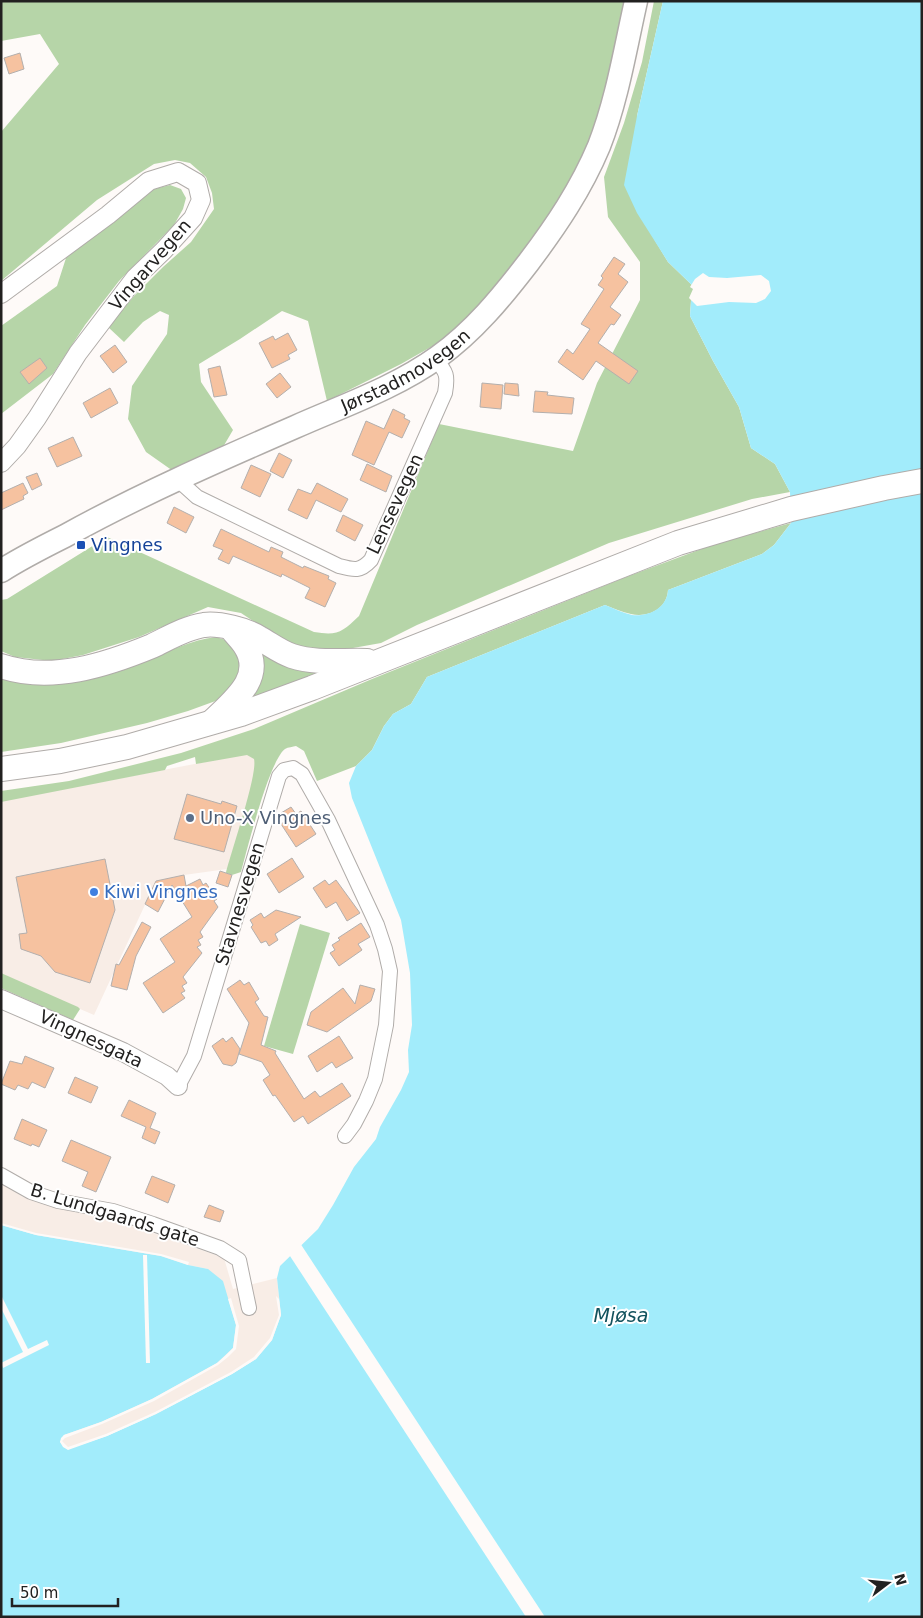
<svg xmlns="http://www.w3.org/2000/svg" width="923" height="1618" font-family="'DejaVu Sans',sans-serif">
<style>
.built{fill:#f8ede6}
.green{fill:#b6d5a8}
.water{fill:#a2ecfb}
.pier{fill:#fefaf8}
.building{fill:#f6c2a0;stroke:#b3afad}
.lines{fill:none;stroke-linecap:round;stroke-linejoin:round}
.minor-casing{stroke:#b0aca9;stroke-width:16}
.tertiary-casing{stroke:#b0aca9;stroke-width:20}
.primary-casing{stroke:#b0aca9;stroke-width:25}
.trunk-casing{stroke:#b0aca9;stroke-width:26}
.minor{stroke:#fff;stroke-width:14}
.tertiary{stroke:#fff;stroke-width:18}
.primary{stroke:#fff;stroke-width:22}
.trunk{stroke:#fff;stroke-width:24}
.transit-dot{fill:#1a4fb4;stroke:#fff;stroke-width:2}
.service-dot{fill:#5c6f8a;stroke:#fff;stroke-width:2}
.shop-dot{fill:#3f7fe0;stroke:#fff;stroke-width:2}
.labels{text-anchor:middle;stroke-width:4;stroke-linejoin:round;paint-order:stroke}
.street-label{font-size:18px;fill:#222120;stroke:#fff}
.transit-label{font-size:18px;fill:#164399;stroke:#fff;text-anchor:start}
.service-label{font-size:18px;fill:#4e5e75;stroke:#fff;text-anchor:start}
.shop-label{font-size:18px;fill:#366cbe;stroke:#fff;text-anchor:start}
.water-label{font-size:19px;font-style:italic;fill:#12525d;stroke:#fff}
</style>
<rect width="100%" height="100%" fill="#fefaf8"/>
<g class="built">
<polygon points="252,753 257,761 234,868 184,875 156,881 94,1015 1,975 1,801"/>
<polygon points="1,1182 23,1197 99,1214 224,1258 233,1289 277,1278 281,1315 272,1340 256,1359 156,1414 68,1450 60,1442 208,1269 36,1235 1,1225"/>
</g>
<g class="green">
<polygon points="1,1 627,1 608,96 573,184 527,248 467,319 438,343 401,364 327,401 308,321 282,311 240,339 199,364 201,382 233,430 223,447 173,471 146,452 128,419 132,386 167,334 169,315 160,311 143,322 124,342 108,327 134,296 163,267 191,242 214,209 212,193 206,177 190,163 175,160 154,164 97,200 1,281 1,132 59,64 40,34 1,41"/>
<path d="M654 1H663L637 116 654 239 668 262 696 289 691 301 690 316 713 361 739 407 751 448 775 464 790 492 752 499 609 543 417 625 381 643 325 653 286 643 241 613 208 607 139 637 83 655 52 661 15 657 1 651V600L7 599 107 537 314 632C338 636 342 632 359 616L439 424 573 451 597 383 640 300V262L608 217 604 177 624 123 642 62Z"/>
<polygon points="170,185 181,189 186,198 183,209 174,225 119,281 85,325 53,374 1,414 1,326 57,286 66,258 150,190"/>
<path d="M791 523 774 545 762 554 668 590C667 609 648 618 631 614 622 612 613 608 605 605L427 677 411 704 393 714 384 726 372 750 356 766 317 781 304 751 296 746C293 747 288 747 285 749 269 761 247 850 241 872L232 875 226 873C231 852 258 774 254 759L247 755 196 764 195 757 167 766 165 770 1 802V791L69 781 181 753 254 729 372 679 626 577 715 544Z"/>
<path d="M216 637C238 643 238 650 247 669L221 699 188 711 147 723 61 743 1 752V678C49 695 103 678 147 660 170 651 191 640 216 637Z"/>
<polygon points="257,650 330,670 276,692 248,699"/>
<polygon points="300,924 330,933 293,1054 264,1046"/>
<polygon points="1,973 78,1007 80,1009 73,1020 1,988"/>
</g>
<path class="water" d="M663 1H922V1617H1V1225L36 1235 161 1256 188 1265 208 1269 223 1281 236 1325 233 1348 217 1363 152 1399 101 1422 64 1435 60 1442 68 1449 107 1436 156 1414 232 1374 256 1359 272 1340 281 1315 277 1278 280 1266 318 1229 333 1205 354 1167 376 1139 380 1127 401 1090 409 1072 408 1050 412 1025 410 973 401 920 352 798 349 783 356 766 372 750 384 726 393 714 411 704 427 677 605 605C613 608 623 613 632 615 649 617 667 608 668 590L762 554 774 545 791 523 790 492 775 464 751 448 739 407 713 361 690 316 691 301 696 289 668 262 637 213 624 185 637 116Z"/>
<g class="pier">
<polygon points="703,273 709,277 727,278 761,275 769,281 771,291 765,299 756,303 729,302 697,306 689,298 693,289 690,287 695,279"/>
<polygon points="1,1223 36,1233 161,1254 189,1262 188,1265 161,1256 36,1235 1,1225"/>
<polygon points="300,1243 545,1617 526,1617 288,1253"/>
<polygon points="143,1255 147,1255 150,1363 146,1363"/>
<polygon points="1,1295 28,1349 47,1340 49,1345 3,1368 1,1363 23,1352 1,1308"/>
<polygon points="276,1296 279,1299 281,1315 272,1340 256,1359 232,1374 156,1414 107,1436 68,1450 63,1447 60,1442 61,1438 64,1435 101,1422 152,1399 217,1363 226,1355 233,1348 236,1325 228,1299 231,1298 239,1326 236,1349 228,1357 218,1365 154,1401 102,1424 65,1438 62,1441 68,1447 106,1434 155,1412 231,1372 254,1357 270,1338 279,1315"/>
</g>
<g class="building">
<polygon points="20,53 24,69 9,74 4,58"/>
<polygon points="614,257 625,264 618,274 628,282 610,307 621,315 614,325 611,324 598,343 638,371 629,384 596,361 583,380 558,362 567,349 573,354 590,329 581,324 604,289 598,285 603,278 601,276"/>
<polygon points="288,333 297,350 288,355 290,359 272,368 259,343 273,336 275,340"/>
<polygon points="115,345 127,362 113,373 100,356"/>
<polygon points="40,358 47,368 29,384 20,372"/>
<polygon points="220,366 227,395 214,397 208,369"/>
<polygon points="280,373 291,387 277,398 266,384"/>
<polygon points="482,383 503,385 501,409 480,407"/>
<polygon points="505,383 518,384 519,396 504,394"/>
<polygon points="110,388 118,403 91,418 83,403"/>
<polygon points="535,391 548,392 547,395 574,398 572,414 533,412"/>
<polygon points="393,409 405,415 404,418 410,421 402,438 389,432 374,465 352,455 366,421 384,429"/>
<polygon points="73,437 82,456 57,467 48,448"/>
<polygon points="279,453 292,460 283,478 270,471"/>
<polygon points="367,464 392,476 386,492 360,480"/>
<polygon points="251,465 271,474 260,497 241,488"/>
<polygon points="37,473 42,485 32,490 26,477"/>
<polygon points="23,483 28,493 23,496 24,499 1,510 1,493"/>
<polygon points="317,483 348,499 341,512 316,500 307,519 288,510 298,489 311,494"/>
<polygon points="174,507 194,517 186,533 167,523"/>
<polygon points="343,515 363,525 355,541 336,531"/>
<polygon points="221,529 269,552 271,547 283,552 281,557 303,568 304,566 329,576 328,579 336,583 325,607 305,598 310,588 282,574 281,577 233,556 229,564 218,559 223,550 213,546"/>
<polygon points="187,794 221,804 222,801 237,806 224,852 174,839"/>
<polygon points="291,807 296,814 301,811 316,834 296,847 281,824 286,821 281,813"/>
<polygon points="292,858 304,877 279,893 267,874"/>
<polygon points="105,859 115,910 90,983 55,972 41,956 21,949 19,934 27,933 16,877"/>
<polygon points="220,871 232,875 228,887 216,883"/>
<polygon points="184,875 186,886 200,879 203,885 206,883 217,899 214,901 218,907 200,932 203,937 198,940 201,945 197,947 202,953 183,977 187,983 182,986 185,991 181,993 185,998 163,1013 143,983 175,962 160,939 192,917 172,885 158,912 145,904 156,881"/>
<polygon points="325,880 329,885 336,880 360,913 347,921 336,902 326,908 313,888"/>
<polygon points="276,910 301,917 275,934 278,940 269,946 266,941 261,943 251,927 253,925 250,920 261,913 264,918"/>
<polygon points="142,922 151,927 136,956 127,990 111,986 116,964 119,965"/>
<polygon points="361,923 370,937 358,944 362,950 339,966 330,953 335,950 332,945 340,940 338,938"/>
<polygon points="240,980 244,985 249,982 259,999 255,1002 264,1016 268,1017 261,1045 276,1051 275,1053 304,1099 315,1091 320,1097 342,1083 351,1096 308,1124 303,1116 294,1122 275,1095 273,1096 263,1080 270,1075 262,1062 239,1054 249,1023 227,989"/>
<polygon points="360,985 375,989 371,1001 327,1032 307,1025 311,1012 343,988 355,1004"/>
<polygon points="339,1036 353,1058 336,1068 332,1062 317,1072 308,1056"/>
<polygon points="232,1037 240,1049 236,1063 232,1066 223,1064 212,1046 223,1038 226,1042"/>
<polygon points="25,1056 54,1068 45,1088 32,1082 28,1089 18,1085 15,1090 1,1084 10,1061 22,1064"/>
<polygon points="75,1077 98,1087 91,1103 68,1093"/>
<polygon points="129,1100 156,1113 150,1128 160,1132 155,1144 142,1138 146,1127 121,1116"/>
<polygon points="22,1119 47,1130 39,1147 32,1144 31,1146 14,1139"/>
<polygon points="71,1140 111,1157 96,1192 82,1186 88,1172 62,1161"/>
<polygon points="152,1176 175,1185 168,1203 145,1193"/>
<polygon points="209,1205 224,1211 220,1222 204,1217"/>
</g>
<g class="lines">
<g class="minor-casing">
<g id="minor">
<path d="M177 479 197 497 339 566C354 570 360 572 371 560L445 393C448 376 447 372 435 359"/>
<polyline points="178,1086 194,1056 279,776 284,770 293,768 302,774 328,820 377,925 385,949 390,971 386,1025 375,1079 366,1101 354,1124 345,1136"/>
<polyline points="1,1175 31,1192 58,1201 113,1211 153,1224 220,1248 239,1260 249,1308"/>
</g>
</g>
<g class="tertiary-casing">
<g id="tertiary">
<polyline points="1,294 108,215 149,181 178,172 197,183 201,200 193,218 164,250 135,278 78,353 37,418 17,446 1,463"/>
<polyline points="1,999 123,1052 167,1076 178,1086"/>
</g>
</g>
<g class="primary-casing">
<g id="primary">
<path id="s1" d="M1 571C21 558 43 547 65 536 139 495 217 461 295 427 342 406 395 388 438 357 474 331 501 298 528 263 556 226 581 189 599 146 617 100 625 50 636 1"/>
</g>
</g>
<g class="trunk-casing">
<g id="trunk">
<path d="M1 666C51 683 106 665 152 646 169 638 185 628 204 625 219 623 247 630 259 638 270 644 280 652 292 656 317 664 342 660 367 661"/>
<path d="M213 721C232 702 265 678 246 647 242 640 236 635 231 628"/>
<polyline points="1,769 60,761 127,747 241,714 312,688 678,543 791,509 884,488 922,481"/>
</g>
</g>
<use href="#minor" class="minor"/>
<use href="#tertiary" class="tertiary"/>
<use href="#primary" class="primary"/>
<use href="#trunk" class="trunk"/>
</g>
<rect class="transit-dot" x="76" y="540" width="10" height="10" rx="2.5"/>
<circle class="service-dot" cx="190" cy="818" r="5"/>
<circle class="shop-dot" cx="94" cy="892" r="5"/>
<g class="labels">
<g class="street-label">
<text transform="translate(150 265) rotate(-49)" y="6">Vingarvegen</text>
<text dy="6" stroke="none"><textPath href="#s1" startOffset="452">Jørstadmovegen</textPath></text>
<text transform="translate(395 504) rotate(-65)" y="6">Lensevegen</text>
<text transform="translate(240 904) rotate(-73)" y="6">Stavnesvegen</text>
<text transform="translate(91 1039) rotate(25)" y="6">Vingnesgata</text>
<text transform="translate(115 1215) rotate(17)" y="6">B. Lundgaards gate</text>
</g>
<g class="transit-label">
<text x="91" y="551">Vingnes</text>
</g>
<g class="service-label">
<text x="200" y="824">Uno-X Vingnes</text>
</g>
<g class="shop-label">
<text x="104" y="898">Kiwi Vingnes</text>
</g>
<g class="water-label">
<text x="621" y="1322">Mjøsa</text>
</g>
</g>
<rect width="923" height="1618" fill="none" stroke="#222120" stroke-width="5"/>
<g transform="translate(888 1583) rotate(74)" stroke="#ffffff" stroke-width="4" paint-order="stroke">
<path d="M0-4L9 19L0 12L-9 19Z" fill="#222120"/>
<text y="-8" font-size="14" font-weight="bold" text-anchor="middle" fill="#222120">N</text>
</g>
<path d="M12 1598v8h106v-8" fill="none" stroke="#222120" stroke-width="2.5"/>
<text x="20" y="1598" font-size="15" fill="#222120" stroke="#ffffff" stroke-width="4" paint-order="stroke">50 m</text>
</svg>
